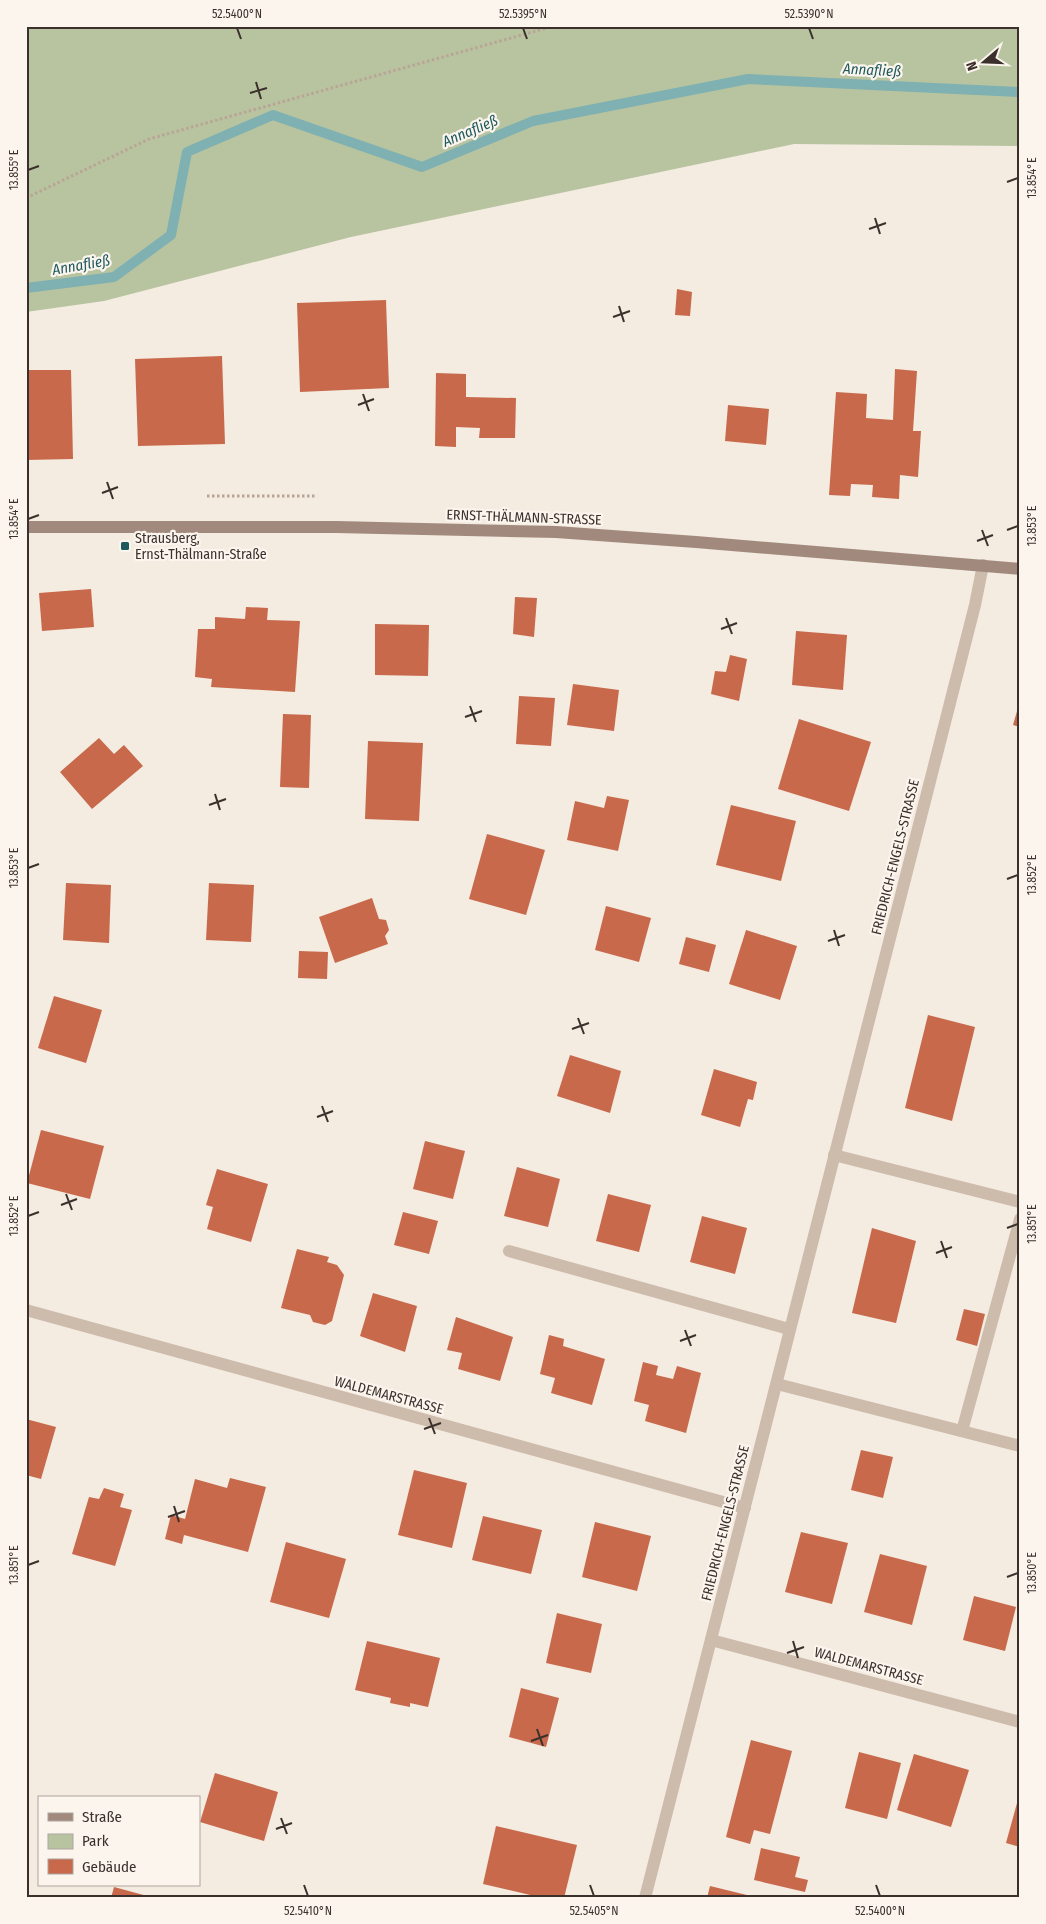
<svg xmlns="http://www.w3.org/2000/svg" width="1046" height="1924" font-family="'Fira Sans Condensed',sans-serif">
<style>
.green{fill:#b8c4a0}
.lines{fill:none;stroke-linecap:round;stroke-linejoin:round}
.stream{stroke:#7fb0b2;stroke-width:10}
.building{fill:#c8694b}
.path{stroke:#b9a596;stroke-width:3;stroke-dasharray:2.5 2.5;stroke-linecap:butt}
.service{stroke:#cdbbac;stroke-width:12}
.minor{stroke:#cdbbac;stroke-width:12}
.secondary{stroke:#a18a7d;stroke-width:12}
.ticks{fill:none;stroke:#3b302b;stroke-width:2}
.poi-dot{fill:#1f5a5e;stroke:#fbf5ee;stroke-width:2}
.labels{text-anchor:middle;stroke-width:4.5;stroke-linejoin:round;paint-order:stroke}
.street-label{font-size:14px;fill:#3b302b;stroke:#fbf5ee}
.poi-label{font-size:14px;fill:#3b302b;stroke:#fbf5ee;text-anchor:start}
.water-label{font-size:15px;font-style:italic;fill:#1f5a5e;stroke:#fbf5ee}
.neatline{fill:none;stroke:#3b302b;stroke-width:2}
.ticks-label{font-size:12px;text-anchor:middle;fill:#3b302b}
</style>
<rect width="100%" height="100%" fill="#f4ebe1"/>
<polygon class="green" points="26,26 1020,26 1020,146 794,144 351,237 104,301 26,312"/>
<g class="lines">
<polyline class="stream" points="26,288 114,277 171,235 187,152 273,115 422,167 533,121 748,79 1020,92"/>
</g>
<g class="building">
<polygon points="677,289 692,292 690,316 675,315"/>
<polygon points="386,300 389,388 300,392 297,303"/>
<polygon points="222,356 225,444 138,446 135,359"/>
<polygon points="895,369 917,371 913,431 921,431 918,477 900,475 899,499 872,497 873,485 851,484 850,496 829,495 836,392 867,394 866,418 893,420"/>
<polygon points="26,370 71,370 73,459 26,460"/>
<polygon points="436,373 466,374 466,397 516,398 515,438 479,438 480,428 456,427 456,447 435,446"/>
<polygon points="728,405 769,409 766,445 725,441"/>
<polygon points="91,589 94,627 42,631 39,593"/>
<polygon points="515,597 537,598 534,637 513,634"/>
<polygon points="246,607 268,608 267,620 300,621 295,692 211,687 212,679 195,677 198,629 215,629 215,617 245,619"/>
<polygon points="375,624 429,625 428,676 375,675"/>
<polygon points="796,631 847,635 843,690 792,685"/>
<polygon points="730,655 747,659 739,701 711,694 715,671 726,672"/>
<polygon points="573,684 619,690 614,731 567,725"/>
<polygon points="519,696 555,698 551,746 516,744"/>
<polygon points="1020,701 1020,727 1013,725"/>
<polygon points="283,714 311,715 309,788 280,787"/>
<polygon points="799,719 871,742 849,811 778,789"/>
<polygon points="99,738 114,754 124,745 143,766 92,809 60,772"/>
<polygon points="368,741 423,743 419,821 365,819"/>
<polygon points="607,796 629,800 618,851 567,840 575,801 604,808"/>
<polygon points="731,805 796,821 781,881 716,865"/>
<polygon points="487,834 545,850 526,915 469,899"/>
<polygon points="66,883 111,885 109,943 63,940"/>
<polygon points="209,883 254,885 251,942 206,940"/>
<polygon points="372,898 379,919 386,920 389,930 385,936 388,944 335,963 319,917"/>
<polygon points="606,906 651,918 639,962 595,950"/>
<polygon points="746,930 797,946 780,1000 729,984"/>
<polygon points="686,937 716,945 709,972 679,964"/>
<polygon points="299,951 328,952 327,979 298,978"/>
<polygon points="54,996 102,1010 86,1063 38,1048"/>
<polygon points="928,1015 975,1027 952,1121 905,1108"/>
<polygon points="570,1055 621,1071 610,1113 557,1096"/>
<polygon points="714,1069 757,1082 753,1100 748,1099 740,1127 701,1115"/>
<polygon points="41,1130 104,1146 90,1199 27,1183"/>
<polygon points="425,1141 465,1151 453,1199 413,1189"/>
<polygon points="517,1167 560,1179 548,1227 504,1216"/>
<polygon points="217,1169 268,1184 251,1242 207,1229 213,1207 206,1205"/>
<polygon points="608,1194 651,1205 639,1252 596,1241"/>
<polygon points="403,1212 438,1221 429,1254 394,1245"/>
<polygon points="702,1216 747,1228 735,1274 690,1262"/>
<polygon points="872,1228 916,1241 896,1323 852,1313"/>
<polygon points="297,1249 329,1257 327,1262 337,1265 344,1275 332,1321 325,1325 313,1322 310,1315 281,1308"/>
<polygon points="373,1293 417,1306 405,1352 360,1336"/>
<polygon points="964,1309 985,1314 977,1346 956,1340"/>
<polygon points="456,1317 513,1337 500,1381 458,1369 462,1353 447,1350"/>
<polygon points="549,1335 564,1339 563,1346 605,1359 592,1405 551,1393 555,1378 540,1374"/>
<polygon points="643,1362 658,1366 656,1375 673,1379 677,1366 701,1373 686,1433 645,1421 649,1405 634,1401"/>
<polygon points="26,1419 56,1427 41,1479 26,1475"/>
<polygon points="861,1450 893,1457 883,1498 851,1490"/>
<polygon points="414,1470 467,1483 452,1548 398,1535"/>
<polygon points="230,1478 266,1487 248,1552 184,1535 182,1544 165,1539 171,1515 185,1519 195,1479 227,1488"/>
<polygon points="104,1488 124,1494 120,1507 132,1510 115,1566 72,1554 89,1497 99,1499"/>
<polygon points="483,1516 542,1530 531,1574 472,1560"/>
<polygon points="595,1522 651,1536 637,1591 582,1577"/>
<polygon points="801,1532 848,1543 832,1604 785,1592"/>
<polygon points="286,1542 346,1559 329,1618 270,1602"/>
<polygon points="880,1554 927,1566 912,1625 864,1612"/>
<polygon points="974,1596 1016,1607 1005,1651 963,1640"/>
<polygon points="557,1613 602,1624 591,1673 546,1663"/>
<polygon points="367,1641 440,1658 428,1707 410,1703 410,1707 390,1703 391,1698 355,1690"/>
<polygon points="521,1688 559,1698 546,1747 509,1737"/>
<polygon points="751,1740 792,1751 770,1834 754,1830 750,1844 726,1837"/>
<polygon points="859,1752 901,1763 887,1819 845,1808"/>
<polygon points="914,1754 969,1770 951,1827 897,1810"/>
<polygon points="215,1773 278,1792 264,1841 200,1822"/>
<polygon points="1019,1796 1020,1796 1020,1847 1006,1843"/>
<polygon points="496,1826 577,1845 564,1898 543,1898 483,1884"/>
<polygon points="761,1848 800,1857 795,1877 808,1880 805,1892 754,1880"/>
<polygon points="710,1886 755,1897 754,1898 707,1898"/>
<polygon points="114,1887 151,1897 151,1898 111,1898"/>
</g>
<g class="lines">
<g class="path">
<polyline points="26,198 149,139 554,26"/>
<polyline points="207,496 316,496"/>
</g>
<g class="service">
<polyline points="834,1155 1020,1202"/>
<polyline points="509,1251 789,1329"/>
<polyline points="962,1431 1020,1219"/>
</g>
<g class="minor">
<polyline points="26,1310 745,1508"/>
<polyline points="777,1384 1020,1446"/>
<polyline points="711,1640 1020,1722"/>
<polyline points="645,1898 975,605 983,565"/>
</g>
<polyline class="secondary" points="26,527 336,527 556,532 696,542 1020,569"/>
</g>
<path class="ticks" d="M237 28 241 39M523 28 527 39M809 28 813 39M256 82 261 99M250 93 267 88M28 170 39 166M1007 182 1018 178M875 218 880 234M869 229 886 223M619 306 624 322M613 317 630 311M363 394 369 411M358 405 374 399M107 482 113 499M102 493 118 487M28 519 39 515M982 530 988 546M1007 530 1018 526M977 541 993 535M726 618 732 634M721 629 737 623M470 706 476 722M465 717 482 711M215 794 220 810M209 805 226 799M28 868 39 864M1007 879 1018 875M834 930 839 946M828 941 845 935M578 1018 584 1034M572 1029 589 1023M322 1106 328 1122M317 1117 333 1111M66 1194 72 1210M61 1205 77 1199M28 1216 39 1212M1007 1228 1018 1224M941 1241 947 1258M936 1253 952 1247M685 1330 691 1346M680 1341 696 1335M429 1418 435 1434M424 1429 441 1423M174 1506 179 1522M168 1517 185 1511M28 1565 39 1561M1007 1577 1018 1573M793 1641 798 1658M787 1653 804 1647M537 1729 543 1746M531 1741 548 1735M281 1818 287 1834M276 1829 292 1823M304 1885 308 1896M590 1885 594 1896M876 1885 880 1896"/>
<rect class="poi-dot" x="120" y="541" width="10" height="10" rx="2.5"/>
<g class="labels">
<g class="street-label">
<text transform="translate(524 517) rotate(2)" y="5">ERNST-THÄLMANN-STRASSE</text>
<text transform="translate(895 857) rotate(-76)" y="5">FRIEDRICH-ENGELS-STRASSE</text>
<text transform="translate(389 1395) rotate(15)" y="5">WALDEMARSTRASSE</text>
<text transform="translate(725 1523) rotate(-76)" y="5">FRIEDRICH-ENGELS-STRASSE</text>
<text transform="translate(869 1666) rotate(15)" y="5">WALDEMARSTRASSE</text>
</g>
<g class="poi-label">
<text x="135" y="543">Strausberg,<tspan x="135" dy="16">Ernst-Thälmann-Straße</tspan></text>
</g>
<g class="water-label">
<text transform="translate(872 70) rotate(3)" y="5">Annafließ</text>
<text transform="translate(470 131) rotate(-23)" y="5">Annafließ</text>
<text transform="translate(81 265) rotate(-10)" y="5">Annafließ</text>
</g>
</g>
<rect width="1046" height="1924" fill="none" stroke="#fbf5ee" stroke-width="55"/>
<rect x="38" y="1796" width="162" height="90" fill="#fbf5ee" stroke="#aea6a0"/>
<rect x="48" y="1813" width="25" height="8" fill="#a18a7d" stroke="#aea6a0"/>
<text x="82" y="1822" font-size="15" fill="#3b302b">Straße</text>
<rect x="48" y="1834" width="25" height="15" fill="#b8c4a0" stroke="#aea6a0"/>
<text x="82" y="1846" font-size="15" fill="#3b302b">Park</text>
<rect x="48" y="1859" width="25" height="15" fill="#c8694b" stroke="#aea6a0"/>
<text x="82" y="1872" font-size="15" fill="#3b302b">Gebäude</text>
<g transform="translate(984 62) rotate(251)" stroke="#fbf5ee" stroke-width="4" paint-order="stroke">
<path d="M0-4L9 19L0 12L-9 19Z" fill="#3b302b"/>
<text y="-8" font-size="14" font-weight="bold" text-anchor="middle" fill="#3b302b">N</text>
</g>
<rect x="28" y="28" width="990" height="1868" class="neatline"/>
<g class="ticks-label">
<text x="237" y="18">52.5400°N</text>
<text x="523" y="18">52.5395°N</text>
<text x="809" y="18">52.5390°N</text>
<text transform="translate(14 170) rotate(-90)" y="4">13.855°E</text>
<text transform="translate(1032 178) rotate(-90)" y="4">13.854°E</text>
<text transform="translate(14 519) rotate(-90)" y="4">13.854°E</text>
<text transform="translate(1032 526) rotate(-90)" y="4">13.853°E</text>
<text transform="translate(14 868) rotate(-90)" y="4">13.853°E</text>
<text transform="translate(1032 875) rotate(-90)" y="4">13.852°E</text>
<text transform="translate(14 1216) rotate(-90)" y="4">13.852°E</text>
<text transform="translate(1032 1224) rotate(-90)" y="4">13.851°E</text>
<text transform="translate(14 1565) rotate(-90)" y="4">13.851°E</text>
<text transform="translate(1032 1573) rotate(-90)" y="4">13.850°E</text>
<text x="308" y="1915">52.5410°N</text>
<text x="594" y="1915">52.5405°N</text>
<text x="880" y="1915">52.5400°N</text>
</g>
</svg>
